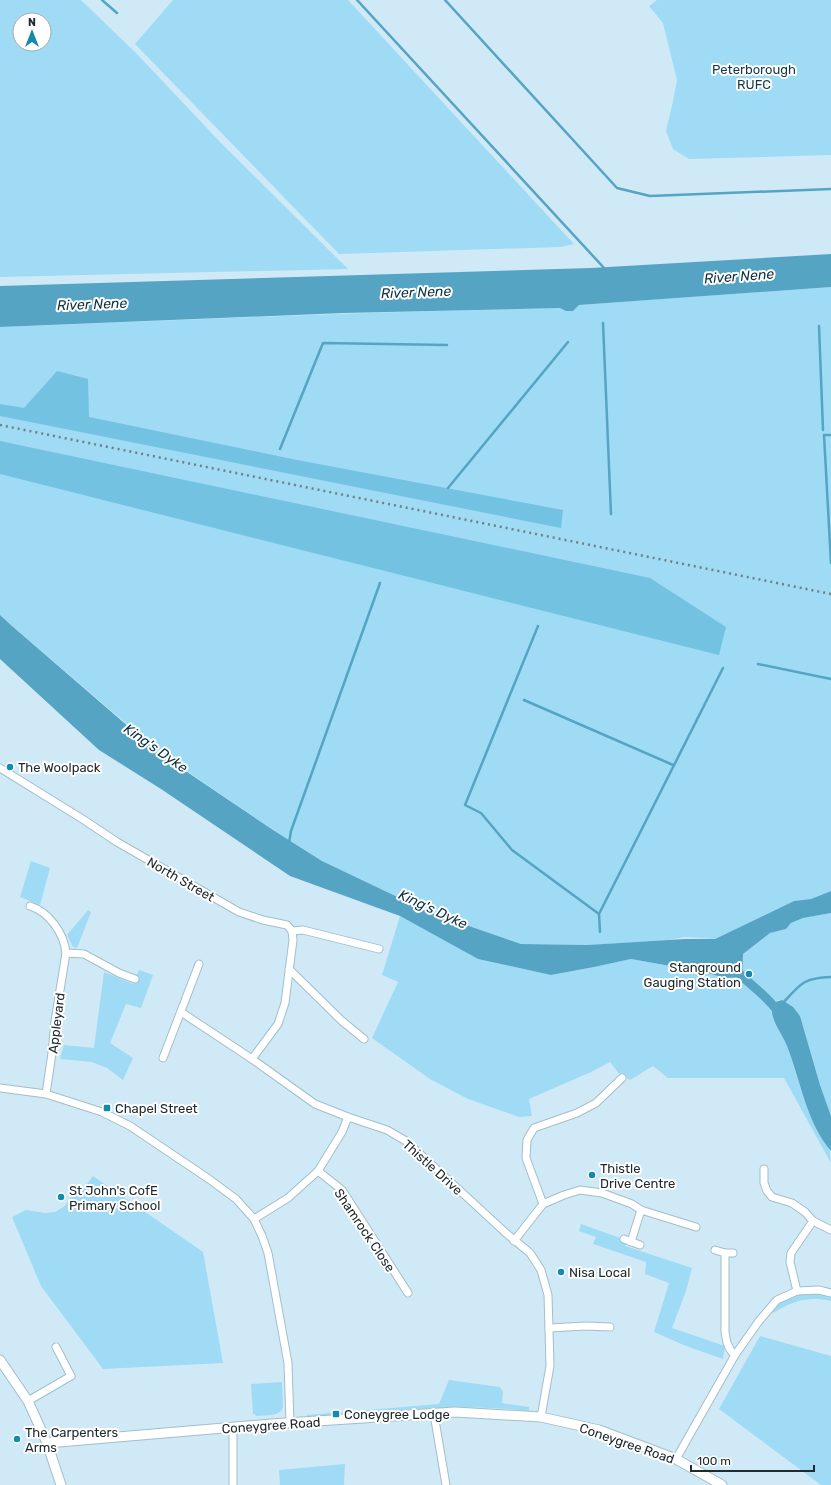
<svg xmlns="http://www.w3.org/2000/svg" width="831" height="1485" font-family="Rubik,sans-serif">
<style>
.green{fill:#9fdbf4;fill-rule:evenodd}
.forest{fill:#74c2e1}
.water{fill:#56a4c3}
.lines{fill:none;stroke-linecap:round;stroke-linejoin:round}
.stream{stroke:#56a4c3;stroke-width:2.5}
.canal{stroke:#56a4c3;stroke-width:9}
.minor-casing{stroke:#a3bec9;stroke-width:9}
.tertiary-casing{stroke:#a3bec9;stroke-width:11}
.minor{stroke:#fff;stroke-width:7}
.tertiary{stroke:#fff;stroke-width:9}
.rail{stroke:#6e8087;stroke-width:2.5;stroke-dasharray:2 4;stroke-linecap:butt}
.poi-dot{fill:#1689ae;stroke:#fff;stroke-width:1.5}
.labels{text-anchor:middle;stroke-width:4;stroke-linejoin:round;paint-order:stroke}
.park-label{font-size:13px;fill:#153947;stroke:#fff}
.poi-label{font-size:13px;fill:#202b2f;stroke:#fff;text-anchor:start}
.street-label{font-size:13px;fill:#202b2f;stroke:#fff}
.water-label{font-size:14px;font-style:italic;fill:#0b303e;stroke:#fff}
</style>
<rect width="100%" height="100%" fill="#cfeaf6"/>
<g class="green">
<path d="M0 0H81L137 54 220 142 348 269 0 277ZM20 20H44V44H20Z"/>
<polygon points="173,0 348,0 574,244 560,247 339,254 135,44"/>
<polygon points="657,0 831,0 831,155 689,159 673,149 666,131 672,106 677,80 663,23 649,6"/>
<polygon points="831,287 831,891 811,899 794,901 715,939 685,937 669,940 587,945 521,944 429,912 324,862 273,830 162,754 12,626 0,615 0,327 361,313 560,308 573,311 579,305"/>
<polygon points="31,861 50,868 40,905 20,897"/>
<polygon points="88,910 91,912 77,948 73,947 67,935"/>
<polygon points="831,913 831,1116 820,1085 800,1016 782,1000 775,1001 770,1008 773,1018 787,1045 802,1092 820,1135 830,1151 831,1163 784,1078 668,1078 653,1066 630,1080 620,1075 610,1062 591,1072 529,1099 532,1116 519,1117 468,1099 430,1079 372,1038 398,982 382,975 400,916 478,959 551,975 594,967 631,959 693,970 702,977 708,973 724,978 743,954 770,933 786,929 791,923 803,918"/>
<polygon points="139,970 153,975 141,1008 126,1004 110,1043 133,1058 123,1080 107,1068 92,1062 60,1059 64,1045 94,1048 104,972 133,984"/>
<polygon points="93,1176 203,1252 223,1363 103,1369 41,1286 12,1217 26,1210 45,1213 55,1212 65,1206 72,1195 84,1188"/>
<polygon points="581,1224 626,1240 625,1246 692,1268 686,1291 672,1328 725,1346 723,1359 686,1346 654,1332 669,1283 645,1274 646,1262 593,1244 596,1237 579,1231"/>
<path d="M816 1292 831 1295V1301C806 1296 794 1301 773 1313L771 1309C785 1296 797 1293 816 1292Z"/>
<polygon points="760,1336 831,1356 831,1485 821,1485 719,1409"/>
<path d="M449 1380 500 1387 503 1392 502 1403 529 1407V1411C455 1402 381 1412 307 1418V1415L439 1404Z"/>
<path d="M282 1382 283 1407C280 1417 265 1415 256 1416L255 1414H253L251 1384Z"/>
<polygon points="345,1464 344,1485 280,1485 279,1470"/>
</g>
<g class="forest">
<polygon points="57,371 88,379 89,417 297,460 563,510 561,528 0,416 0,404 24,408"/>
<polygon points="0,441 650,578 726,627 719,655 0,474"/>
</g>
<g class="water">
<polygon points="831,254 831,287 579,305 573,311 566,311 560,308 343,313 0,327 0,286 591,268"/>
<polygon points="0,615 12,626 159,753 273,830 322,861 429,912 521,944 587,945 685,939 715,939 794,901 811,899 831,891 831,913 803,918 791,923 786,929 770,933 743,954 742,977 724,978 708,973 702,977 693,970 631,959 594,967 551,975 478,959 400,916 290,876 161,789 99,750 0,659"/>
<path d="M782 1000 793 1007 800 1016 820 1085 831 1116V1151C807 1124 800 1079 787 1046 781 1031 769 1019 772 1003Z"/>
</g>
<g class="lines">
<g class="stream">
<polyline points="102,0 117,13"/>
<polyline points="357,0 605,269"/>
<polyline points="445,0 617,188 650,196 831,189"/>
<polyline points="603,323 611,514"/>
<polyline points="819,326 823,430"/>
<polyline points="280,449 323,343 447,345"/>
<polyline points="448,488 568,342"/>
<polyline points="831,563 824,435 831,435"/>
<polyline points="538,626 465,805 481,813 512,850 599,914 600,932"/>
<polyline points="758,664 831,679"/>
<polyline points="524,700 673,765"/>
<polyline points="289,843 291,831 380,583"/>
<polyline points="599,914 723,668"/>
<path d="M783 1003C801 983 804 978 831 977"/>
</g>
<path class="canal" d="M735 969C748 984 767 995 778 1012"/>
<g class="minor-casing">
<g id="minor">
<polyline points="0,768 84,820 117,842 239,912 263,920 287,925 292,931"/>
<path d="M30 906C49 912 64 933 66 953"/>
<polyline points="292,931 303,930 379,949"/>
<polyline points="289,969 342,1021 364,1039"/>
<polyline points="181,1012 252,1059 315,1104 348,1117 387,1130 406,1141 507,1234 530,1253 541,1270 548,1295 550,1366 541,1417"/>
<polyline points="163,1058 199,964"/>
<polyline points="252,1059 278,1024 285,1003 293,940 292,931"/>
<polyline points="0,1088 46,1094 102,1112 130,1126 209,1179 236,1199 254,1219 262,1236 268,1253 288,1363 290,1423"/>
<polyline points="46,1094 52,1053 55,1021 66,953 84,954 119,973 135,979"/>
<polyline points="764,1169 764,1183 767,1191 772,1197 792,1203 805,1212 813,1221 831,1230"/>
<polyline points="318,1171 342,1190 408,1293"/>
<polyline points="543,1204 526,1158 527,1140 534,1128 577,1113 596,1103 622,1078"/>
<polyline points="254,1219 288,1198 318,1171 342,1132 348,1117"/>
<polyline points="624,1239 640,1245"/>
<polyline points="514,1241 543,1204 564,1195 580,1190 602,1193 632,1204 641,1210"/>
<polyline points="631,1242 641,1210 696,1227"/>
<polyline points="715,1250 725,1253 733,1253"/>
<path d="M725 1253V1331C726 1340 727 1348 735 1355"/>
<polyline points="797,1291 790,1262 791,1253 813,1221"/>
<polyline points="549,1328 586,1326 610,1327"/>
<polyline points="28,1401 71,1376 56,1347"/>
<polyline points="434,1414 446,1485"/>
<polyline points="233,1427 233,1485"/>
<polyline points="676,1459 735,1355 759,1321 777,1300 797,1291 819,1290 831,1293"/>
</g>
</g>
<g class="tertiary-casing">
<g id="tertiary">
<polyline points="0,1360 28,1401 47,1443 61,1485"/>
<polyline points="47,1443 271,1424 455,1412 541,1417 599,1430 676,1459 722,1485"/>
</g>
</g>
<use href="#minor" class="minor"/>
<use href="#tertiary" class="tertiary"/>
<polyline class="rail" points="0,425 831,594"/>
</g>
<g class="poi-dot">
<circle cx="10" cy="767" r="4"/>
<circle cx="749" cy="974" r="4"/>
<rect x="103" y="1104" width="8" height="8" rx="2"/>
<circle cx="592" cy="1175" r="4"/>
<circle cx="61" cy="1197" r="4"/>
<circle cx="561" cy="1272" r="4"/>
<rect x="332" y="1410" width="8" height="8" rx="2"/>
<circle cx="17" cy="1439" r="4"/>
</g>
<g class="labels">
<g class="park-label">
<text x="754" y="74">Peterborough<tspan x="754" dy="15">RUFC</tspan></text>
</g>
<g class="poi-label">
<text x="18" y="772">The Woolpack</text>
<text x="741" y="972" text-anchor="end">Stanground<tspan x="741" dy="15">Gauging Station</tspan></text>
<text x="115" y="1113">Chapel Street</text>
<text x="600" y="1173">Thistle<tspan x="600" dy="15">Drive Centre</tspan></text>
<text x="69" y="1195">St John's CofE<tspan x="69" dy="15">Primary School</tspan></text>
<text x="569" y="1277">Nisa Local</text>
<text x="344" y="1419">Coneygree Lodge</text>
<text x="25" y="1437">The Carpenters<tspan x="25" dy="15">Arms</tspan></text>
</g>
<g class="street-label">
<text transform="translate(181 879) rotate(30)" y="5">North Street</text>
<text transform="translate(56 1023) rotate(-83)" y="5">Appleyard</text>
<text transform="translate(433 1167) rotate(42)" y="5">Thistle Drive</text>
<text transform="translate(365 1230) rotate(56)" y="5">Shamrock Close</text>
<text transform="translate(271 1425) rotate(-4)" y="5">Coneygree Road</text>
<text transform="translate(627 1443) rotate(19)" y="5">Coneygree Road</text>
</g>
<g class="water-label">
<text transform="translate(739 276) rotate(-4)" y="5">River Nene</text>
<text transform="translate(416 292) rotate(-2)" y="5">River Nene</text>
<text transform="translate(92 304) rotate(-2)" y="5">River Nene</text>
<text transform="translate(156 748) rotate(35)" y="5">King's Dyke</text>
<text transform="translate(433 909) rotate(25)" y="5">King's Dyke</text>
</g>
</g>
<g transform="translate(32 32)"><circle r="19" fill="#ffffff" stroke="#a6aaac"/>
<path d="M0-3L7 15L0 10L-7 15Z" fill="#1689ae"/>
<text y="-6" font-size="11" font-weight="bold" text-anchor="middle" fill="#202b2f">N</text>
</g>
<path d="M691 1465v6h123v-6" fill="none" stroke="#202b2f" stroke-width="2"/>
<text x="697" y="1465" font-size="12" fill="#202b2f" stroke="#ffffff" stroke-width="3" paint-order="stroke">100 m</text>
</svg>
